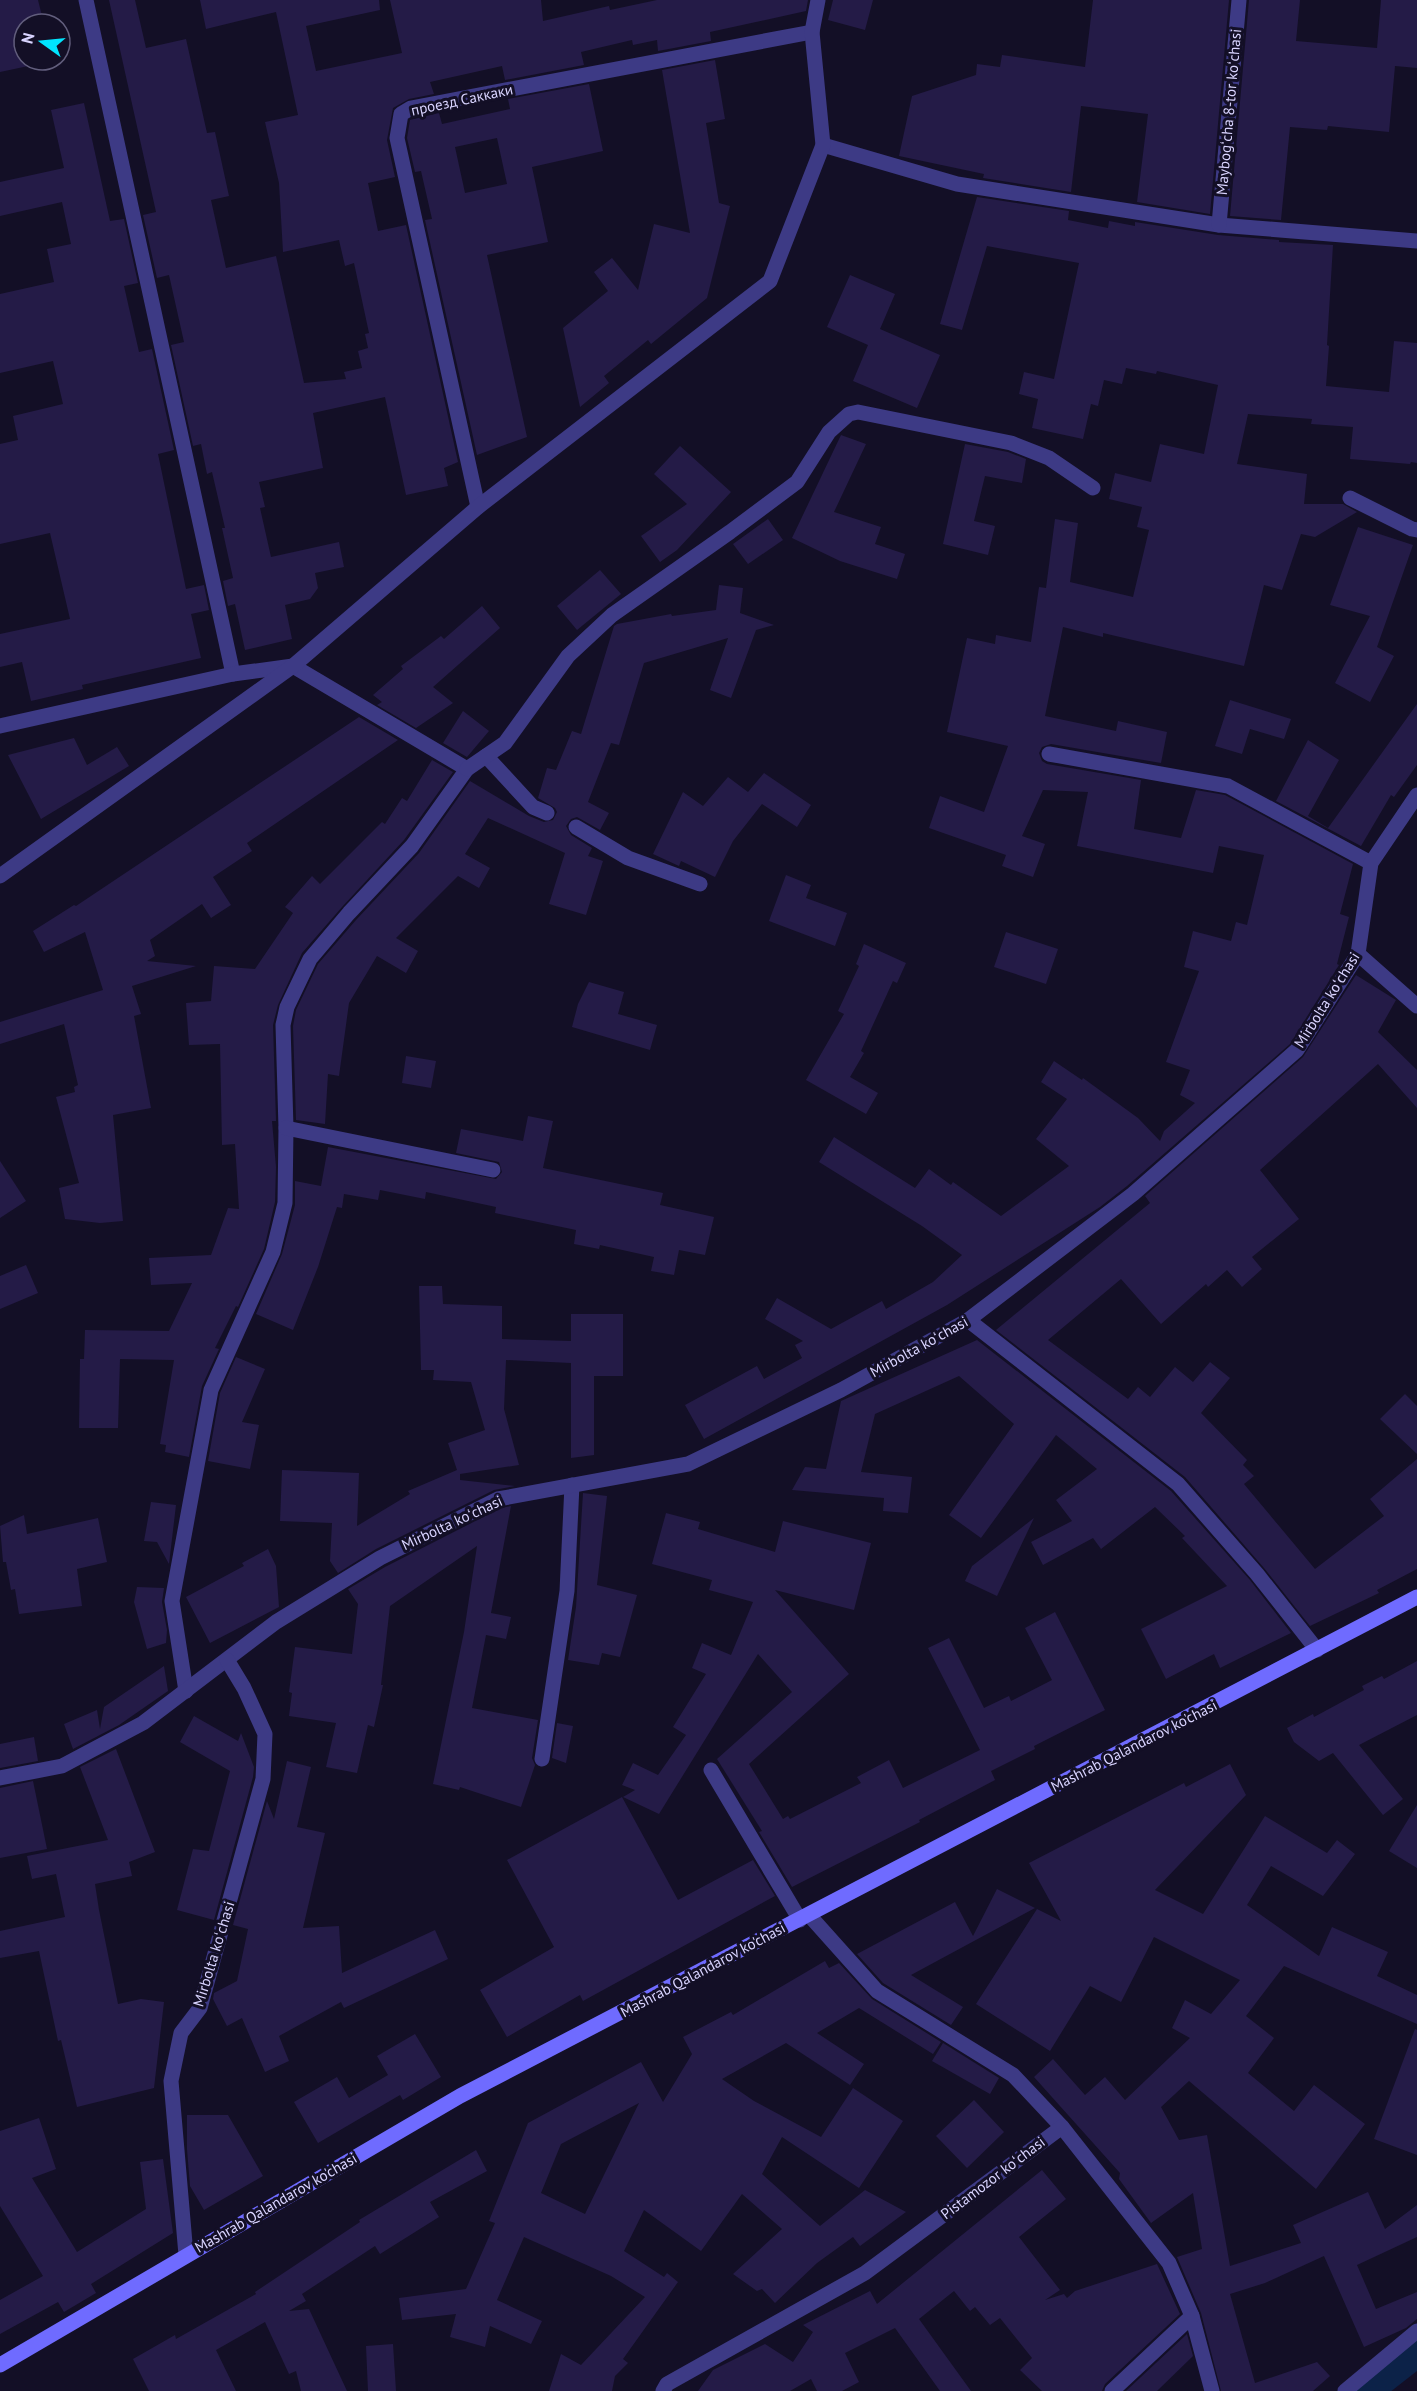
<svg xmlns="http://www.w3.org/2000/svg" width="1417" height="2391" font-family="'PT Sans',sans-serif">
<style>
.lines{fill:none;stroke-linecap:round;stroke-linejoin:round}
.canal{stroke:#0c2248;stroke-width:30}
.building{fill:#241b47;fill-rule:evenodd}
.lane{stroke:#3d3a85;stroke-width:15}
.street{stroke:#3d3a85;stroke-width:15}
.secondary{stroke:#6f6bff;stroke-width:15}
.labels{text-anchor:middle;stroke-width:6;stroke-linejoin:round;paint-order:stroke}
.street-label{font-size:15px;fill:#d9d4ff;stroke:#130f26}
</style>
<rect width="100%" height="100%" fill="#130f26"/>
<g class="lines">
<polyline class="canal" points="1367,2391 1417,2352"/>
</g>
<g class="building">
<polygon points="0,0 38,0 44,24 24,24 24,60 52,61 0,72"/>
<polygon points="109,0 135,0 146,48 186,39 207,133 215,132 229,196 211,200 226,268 276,256 304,383 346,379 344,372 362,368 358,351 368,348 365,334 369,333 354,263 345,266 339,240 283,252 279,183 265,122 298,115 276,12 206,29 200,0 379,0 380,10 306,26 316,71 402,53 390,0 541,0 543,21 609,6 610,10 657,0 808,0 806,11 710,32 711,41 658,51 657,40 633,45 632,40 581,52 584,65 505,80 502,66 430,82 434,94 409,99 393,108 387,140 395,177 368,183 378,231 406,225 458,462 444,468 448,486 406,495 385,397 313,413 323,468 259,482 265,507 260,508 271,557 339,542 344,567 315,573 318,588 310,599 285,605 292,639 245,650 235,604 228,606 223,581 233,578 222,528 225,528 212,472 207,474 201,444 193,446 171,345 184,342 169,275 157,278 143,215 156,212"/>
<polygon points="833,0 873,0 865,30 828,20"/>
<polygon points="1093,0 1229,0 1210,214 1137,202 1148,114 1081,106 1071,192 983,178 984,174 899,156 912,96 976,75 977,64 1000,67 1002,55 1085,67"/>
<polygon points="1249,0 1300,0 1296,41 1377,48 1381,0 1417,0 1417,68 1395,66 1389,132 1328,126 1327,130 1290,127 1281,220 1230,216"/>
<polygon points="715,60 725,119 706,123 719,203 730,206 707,298 651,344 648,340 604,376 609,383 580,407 563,328 608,291 594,272 612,258 638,290 654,224 690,233 662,70"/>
<path d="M589 84 603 151 532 167 548 242 487 255 527 437 477 455 425 220 432 219 421 171 415 172 407 138 410 120 439 113 442 124 510 109 508 99ZM497 138 507 184 465 193 455 147Z"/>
<polygon points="84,103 110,221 124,219 138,283 124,286 139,352 152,349 174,450 158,454 186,589 204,585 209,610 191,614 201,658 82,685 83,689 31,701 22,662 0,667 0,634 70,619 50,533 0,544 0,444 18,440 13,416 63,404 53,361 0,373 0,294 54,282 47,249 71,244 62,202 0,216 0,182 64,168 51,110"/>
<polygon points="977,197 1069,211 1068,220 1108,228 1109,221 1135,226 1135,222 1218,235 1279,240 1279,242 1333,245 1327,345 1329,346 1326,386 1389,392 1394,341 1417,343 1417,463 1411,462 1410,464 1350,459 1353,427 1311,424 1312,419 1248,414 1237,464 1307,474 1304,504 1343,504 1357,512 1315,537 1301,534 1282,590 1264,585 1244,666 1103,633 1103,637 1063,627 1045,716 1116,731 1118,721 1167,732 1161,763 1051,744 1042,747 1039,753 1042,761 1047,764 1141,780 1134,829 1181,838 1196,790 1225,795 1353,864 1340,914 1349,917 1337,964 1339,965 1290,1044 1127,1186 1100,1207 947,1305 704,1439 685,1405 757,1366 764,1379 802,1358 795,1345 803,1341 765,1319 777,1298 831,1329 882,1301 886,1309 933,1282 962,1255 922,1226 819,1162 834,1137 915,1188 929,1169 951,1185 953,1182 1001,1216 1069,1166 1036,1139 1067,1099 1041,1082 1054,1061 1082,1080 1083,1078 1138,1118 1160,1141 1164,1131 1195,1103 1180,1095 1190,1070 1166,1062 1199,971 1184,967 1193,931 1231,941 1236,922 1247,925 1264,855 1219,846 1213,873 1077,846 1088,792 1043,790 1022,836 1045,844 1033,877 1002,866 1006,855 929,828 940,796 984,812 1008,746 947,732 967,638 995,644 996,635 1031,642 1039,587 1046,588 1055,519 1078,523 1070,582 1133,597 1149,530 1137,527 1142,507 1109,499 1115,473 1151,482 1160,444 1204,454 1218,385 1157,371 1156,374 1126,368 1122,384 1104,380 1098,406 1091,404 1083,439 1032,428 1038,399 1019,394 1024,372 1054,379 1079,263 987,246 962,330 940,324"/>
<polygon points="850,275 895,294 880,329 940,355 917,408 853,381 868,345 827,327"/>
<polygon points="841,435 866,444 834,512 881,527 875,544 905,554 897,579 840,561 792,538"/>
<polygon points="965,444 1008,452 1026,459 1022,483 985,476 974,521 995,526 988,555 943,544"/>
<polygon points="680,446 731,492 677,550 660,562 641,536 687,504 654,474"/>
<polygon points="768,519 783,540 748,564 733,544"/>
<polygon points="1358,527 1413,545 1377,647 1394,656 1370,702 1335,683 1370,616 1330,605"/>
<polygon points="600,570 621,594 577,630 557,606"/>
<polygon points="719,585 743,588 740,613 774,625 756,630 731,698 710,690 728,638 644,663 619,745 611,743 588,802 609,813 600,830 577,817 571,819 566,826 571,835 592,848 588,856 603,861 586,915 549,904 565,853 488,818 465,854 490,868 479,888 458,876 396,938 418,951 406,973 377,956 349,1003 339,1076 328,1074 325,1124 296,1120 293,1026 296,1010 318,964 356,920 419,853 470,781 529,816 544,822 553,820 557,812 555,808 538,798 547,768 556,770 572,731 581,734 614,626 617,624 671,614 672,616 716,610"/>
<polygon points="482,606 500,628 433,687 453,703 416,728 377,705 382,702 373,695 403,669 401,666 441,636 444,639"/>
<polygon points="1230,700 1291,719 1284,739 1250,729 1242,754 1215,746"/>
<polygon points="1417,704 1417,765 1394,797 1391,795 1361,846 1276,801 1308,740 1339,760 1308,816 1328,828"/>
<polygon points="463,711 489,731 467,757 443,743"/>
<polygon points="359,717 398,740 247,843 252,851 213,877 231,905 211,918 202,904 150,940 155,956 147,961 196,966 132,986 141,1014 134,1016 151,1108 113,1115 123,1221 100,1223 65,1219 59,1188 79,1183 56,1097 75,1092 74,1087 78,1085 64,1024 0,1044 0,1022 103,990 85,932 44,952 33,931 74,905 76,906"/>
<polygon points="74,738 87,765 117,747 129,766 41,819 8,755"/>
<polygon points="432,760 453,772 404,840 342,907 302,953 278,1005 273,1025 276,1121 272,1121 276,1167 275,1202 264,1249 238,1307 236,1306 215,1348 219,1349 202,1386 189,1457 165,1452 166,1445 160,1444 174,1360 120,1359 118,1428 79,1428 80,1359 84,1359 85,1330 169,1331 192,1283 151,1285 149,1258 211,1255 228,1208 239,1209 235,1144 222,1145 220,1044 189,1045 186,1003 211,1001 214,966 255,969 293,913 285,907 312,876 320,884 382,822 385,824 402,798 407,801"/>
<polygon points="764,773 811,805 797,827 762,804 733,841 715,877 681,861 679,866 653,854 683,792 703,806 728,777 748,792"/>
<polygon points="786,875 811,885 806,898 847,913 835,946 769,921"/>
<polygon points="1006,932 1058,949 1046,984 994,967"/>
<polygon points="864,944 906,963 897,983 893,981 861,1051 864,1053 850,1077 878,1093 866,1114 806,1080 844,1014 838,1011 859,966 856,964"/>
<polygon points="1356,975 1396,1000 1378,1032 1417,1070 1417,1108 1378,1064 1260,1170 1299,1219 1252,1257 1262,1269 1242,1287 1227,1270 1208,1287 1206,1284 1161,1324 1121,1279 1048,1340 1128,1399 1138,1387 1150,1397 1175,1367 1193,1382 1210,1362 1230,1378 1201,1413 1247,1460 1243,1465 1254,1476 1244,1484 1315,1569 1384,1516 1370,1499 1417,1459 1417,1569 1377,1590 1379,1593 1310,1626 1264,1568 1185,1477 996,1330 1150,1203 1145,1196 1303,1057"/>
<polygon points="589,982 624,992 618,1014 657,1025 650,1050 572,1027 578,1004"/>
<polygon points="406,1056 436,1061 431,1088 402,1083"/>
<polygon points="528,1116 553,1121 543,1168 663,1193 660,1205 714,1217 705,1255 679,1250 674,1275 651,1271 654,1257 600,1245 599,1249 574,1244 576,1230 495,1213 496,1207 426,1192 425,1199 380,1190 378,1200 344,1194 342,1208 337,1207 318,1267 293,1330 256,1314 282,1254 295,1205 295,1181 321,1186 328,1147 496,1179 502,1172 499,1162 456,1153 461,1129 523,1141"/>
<polygon points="0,1161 26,1201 0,1218"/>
<polygon points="26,1265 38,1293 0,1309 0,1276"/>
<polygon points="419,1286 442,1286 443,1304 502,1306 502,1339 571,1341 571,1314 623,1314 623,1376 594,1376 594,1455 571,1458 571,1363 506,1360 504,1409 519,1465 460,1474 460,1480 515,1486 494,1490 376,1549 338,1573 330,1561 332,1523 280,1521 282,1470 359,1473 357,1526 410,1494 408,1491 457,1470 448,1443 485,1430 471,1382 433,1380 434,1370 421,1370"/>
<polygon points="977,1340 1171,1491 1250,1580 1291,1633 1220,1668 1214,1654 1166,1679 1141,1629 1227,1586 1182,1538 1185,1536 1155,1507 1101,1549 1093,1538 1043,1565 1031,1542 1072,1521 1056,1500 1097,1469 1056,1435 981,1538 949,1515 1014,1424 959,1376 875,1414 861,1472 912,1477 908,1513 883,1511 884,1498 792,1490 805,1467 826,1469 841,1401"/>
<polygon points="236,1357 265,1369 242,1422 259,1425 250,1469 208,1461 220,1393"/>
<polygon points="1405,1394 1417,1406 1417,1454 1380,1419"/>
<polygon points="583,1493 607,1496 597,1585 637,1595 620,1657 602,1653 599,1665 568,1660 576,1607"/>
<polygon points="151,1502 176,1505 169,1564 157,1542 144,1541"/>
<polygon points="511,1506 491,1613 511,1617 506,1639 486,1635 472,1708 538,1720 532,1758 535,1765 521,1807 460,1787 459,1790 433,1784 464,1632 477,1546 390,1606 381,1685 383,1685 374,1727 368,1725 357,1773 326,1767 336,1723 289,1716 292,1693 289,1692 295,1647 352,1654 358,1604 348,1589 385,1567 501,1508"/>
<polygon points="666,1513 700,1522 698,1529 775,1552 783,1521 871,1543 854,1610 775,1590 849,1674 749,1764 783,1819 788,1816 790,1819 861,1783 857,1777 889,1760 903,1788 980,1750 928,1648 949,1638 984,1708 1009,1696 1011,1701 1052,1680 1025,1628 1055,1612 1105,1710 1034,1746 1035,1749 991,1771 995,1780 919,1820 920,1822 792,1887 759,1832 762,1831 717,1759 792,1692 758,1654 659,1814 623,1797 635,1790 622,1785 633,1763 658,1775 686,1735 673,1727 706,1674 692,1668 702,1643 731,1655 753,1602 709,1590 712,1580 652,1564"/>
<polygon points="24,1515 27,1534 98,1518 107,1562 77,1569 82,1606 19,1614 15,1589 11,1590 6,1562 3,1562 0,1526"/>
<polygon points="1034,1518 997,1596 965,1581 972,1566"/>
<polygon points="268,1549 276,1566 279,1607 210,1643 186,1597 244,1566 242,1563"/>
<polygon points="137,1587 164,1588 162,1602 167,1630 166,1643 147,1649 134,1602"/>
<polygon points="1417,1661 1417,1715 1359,1745 1403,1799 1383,1815 1333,1753 1319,1761 1294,1742 1287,1728 1313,1714 1314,1717 1364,1690 1362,1686 1382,1676 1384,1679"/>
<polygon points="164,1666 168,1691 119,1725 73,1749 64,1724 97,1710 100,1729 104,1707"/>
<polygon points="194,1716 238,1741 241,1733 254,1767 253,1777 214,1920 177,1910 193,1849 209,1851 230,1771 180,1742"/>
<polygon points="557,1723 573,1726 566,1763 552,1758"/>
<polygon points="34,1737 38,1761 0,1768 0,1744"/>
<polygon points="116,1749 155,1852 129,1862 132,1876 95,1884 99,1910 118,2004 141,1999 164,2002 154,2088 77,2107 61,2040 58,2041 39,1951 0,1958 0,1931 65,1917 56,1874 32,1879 27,1856 108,1840 80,1767"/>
<polygon points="287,1761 311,1767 297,1827 325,1833 303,1928 339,1926 342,1973 435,1930 448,1959 344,2008 341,2002 279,2036 289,2061 265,2072 242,2018 227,2026 213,1999 214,1993 237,1981 248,1929 233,1925 267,1801 274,1819"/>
<polygon points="1230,1764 1246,1795 1155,1890 1203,1914 1265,1816 1327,1853 1337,1840 1355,1854 1323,1896 1271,1866 1247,1905 1319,1956 1332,1927 1388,1952 1377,1976 1417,1995 1417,2024 1284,1966 1246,2016 1274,2038 1248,2073 1294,2111 1314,2085 1365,2124 1316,2189 1189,2081 1161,2107 1179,2140 1207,2135 1230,2266 1301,2243 1293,2225 1368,2192 1385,2229 1417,2205 1417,2237 1357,2265 1376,2309 1417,2292 1417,2319 1406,2328 1364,2347 1324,2256 1265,2283 1230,2294 1255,2383 1317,2362 1330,2376 1313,2391 1221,2391 1201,2313 1177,2257 1202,2249 1193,2193 1151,2223 1119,2179 1120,2173 1034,2077 1053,2059 1085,2095 1105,2077 1125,2100 1190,2038 1172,2028 1185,2000 1211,2014 1240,1980 1154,1937 1121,2002 1090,1986 1050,2051 976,2004 1037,1909 1061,1921 1029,1863 1184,1783 1186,1787"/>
<polygon points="33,1781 47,1849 0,1858 0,1788"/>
<polygon points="622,1797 678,1900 753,1860 775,1896 583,2001 580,1995 507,2037 480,1990 554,1947 507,1860"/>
<polygon points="1417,1805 1417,1868 1389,1851"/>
<polygon points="997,1889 1035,1908 911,1975 963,2007 951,2025 883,1983 857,1954 955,1902 973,1936"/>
<path d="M825 1961 829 1968 839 1963 872 1999 941 2042 933 2054 859 2008 817 2033 864 2064 850 2085 786 2043 722 2079 754 2101 821 2137 853 2088 903 2121 859 2188 782 2137 762 2174 820 2226 865 2190 906 2212 860 2246 853 2237 817 2263 775 2303 762 2289 757 2291 733 2274 782 2229 742 2194 701 2251 644 2210 624 2251 664 2277 667 2273 678 2282 623 2359 628 2363 615 2376 612 2391H549L561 2354 581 2365 645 2297 611 2276 524 2237 497 2300 542 2321 531 2344 490 2326 485 2347 450 2337 456 2314 402 2320 399 2298 466 2289 495 2223 489 2221 528 2123 641 2062 663 2102 692 2054 683 2037 731 2012 733 2015ZM639 2103 585 2214 541 2193 561 2144Z"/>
<polygon points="1415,2029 1417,2030 1417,2155 1374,2139"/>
<polygon points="415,2034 441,2077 403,2100 400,2095 318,2143 294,2102 337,2077 349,2098 388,2075 377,2056"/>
<polygon points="943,2043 999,2078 990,2094 932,2061"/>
<polygon points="974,2100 1004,2132 967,2168 936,2136"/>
<polygon points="187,2115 228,2115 263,2176 204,2210 190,2186 187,2149"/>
<polygon points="39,2118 56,2169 32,2178 77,2252 146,2209 140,2162 163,2159 173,2233 91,2284 96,2293 64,2312 58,2302 0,2334 0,2300 43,2276 0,2206 0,2131"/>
<polygon points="476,2150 487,2171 430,2202 439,2217 380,2254 375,2246 302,2294 306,2301 289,2311 309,2309 347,2391 301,2391 296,2371 289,2374 265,2322 216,2350 236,2391 149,2391 133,2359 175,2335 176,2339 256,2294 255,2292 360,2222 359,2220"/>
<polygon points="1042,2170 1066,2199 1019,2237 1060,2290 1045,2300 1064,2294 1067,2298 1075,2291 1157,2264 1180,2314 1105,2384 1102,2391 1042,2391 1020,2370 1032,2358 1000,2318 990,2325 975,2307 970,2311 954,2291 919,2319 971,2391 940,2391 895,2328 845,2353 859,2382 842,2391 817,2391 811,2379 790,2391 698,2391 713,2370 765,2344 793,2362 813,2332 803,2325 870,2291 877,2304"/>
<polygon points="1187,2334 1193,2356 1157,2391 1126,2391"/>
<polygon points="393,2344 396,2391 368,2391 366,2346"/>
</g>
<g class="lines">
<g class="lane">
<polyline points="1049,754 1228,786 1371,863"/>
<polyline points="486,756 533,807 547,813"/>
<polyline points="576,827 628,858 700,884"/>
<polyline points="542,1759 567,1591 572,1485"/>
<polyline points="711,1770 800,1920"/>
</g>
<g class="street">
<polyline points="86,0 233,674"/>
<polyline points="823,145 957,184 1219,225 1417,241"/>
<polyline points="1219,225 1239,0"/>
<polyline points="1350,498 1412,529 1417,530"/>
<polyline points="478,507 397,138 401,114 411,108 812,32"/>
<polyline points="0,726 233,674 293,666 467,769 412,846 349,913 310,959 287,1007 283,1025 286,1128 285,1203 273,1252 211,1390 172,1601 186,1691"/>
<polyline points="467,769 505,743 568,656 612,615 730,532 797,482 829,432 849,414 858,412 1011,443 1049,458 1093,488"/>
<polyline points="0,876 293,666 478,507 770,281 823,145 812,32 818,0"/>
<polyline points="1358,954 1417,1006"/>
<polyline points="286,1128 493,1170"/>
<polyline points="968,1320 1178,1484 1257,1574 1317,1650"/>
<polyline points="0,1778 62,1766 143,1723 276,1622 380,1558 498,1499 688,1464 841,1390 968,1320 1133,1194 1297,1050 1358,954 1371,863 1417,795"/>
<polyline points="809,1915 877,1991 1013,2075 1062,2127"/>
<polyline points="186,2255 171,2081 181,2033 200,2008 263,1779 265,1734 244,1688 227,1660"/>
<polyline points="663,2391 667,2384 865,2273 1062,2127 1169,2263 1192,2316 1212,2391"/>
<polyline points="1112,2391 1192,2316"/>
<polyline points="1345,2391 1417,2331"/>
</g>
<polyline class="secondary" points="0,2365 460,2096 1417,1597"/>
</g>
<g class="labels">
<g class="street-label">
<text transform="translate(462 100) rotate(-12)" y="5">проезд Саккаки</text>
<text transform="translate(1229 112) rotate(-85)" y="5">Maybogʻcha 8-tor koʻchasi</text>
<text transform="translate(1327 1000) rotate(-58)" y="5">Mirbolta koʻchasi</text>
<text transform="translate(919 1347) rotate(-29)" y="5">Mirbolta koʻchasi</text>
<text transform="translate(452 1523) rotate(-25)" y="5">Mirbolta koʻchasi</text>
<text transform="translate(1134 1746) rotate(-27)" y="5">Mashrab Qalandarov ko'chasi</text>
<text transform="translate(214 1954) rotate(-73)" y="5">Mirbolta koʻchasi</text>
<text transform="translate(703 1970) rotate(-28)" y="5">Mashrab Qalandarov ko'chasi</text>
<text transform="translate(993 2178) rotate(-37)" y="5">Pistamozor koʻchasi</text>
<text transform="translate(276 2203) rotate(-30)" y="5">Mashrab Qalandarov ko'chasi</text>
</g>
</g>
<g transform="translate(42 42) rotate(285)"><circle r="28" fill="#130f26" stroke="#625e7d" stroke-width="1.5"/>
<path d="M0-4.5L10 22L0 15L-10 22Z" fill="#00e5ff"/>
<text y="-9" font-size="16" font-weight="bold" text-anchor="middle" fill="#d9d4ff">N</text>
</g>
</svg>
